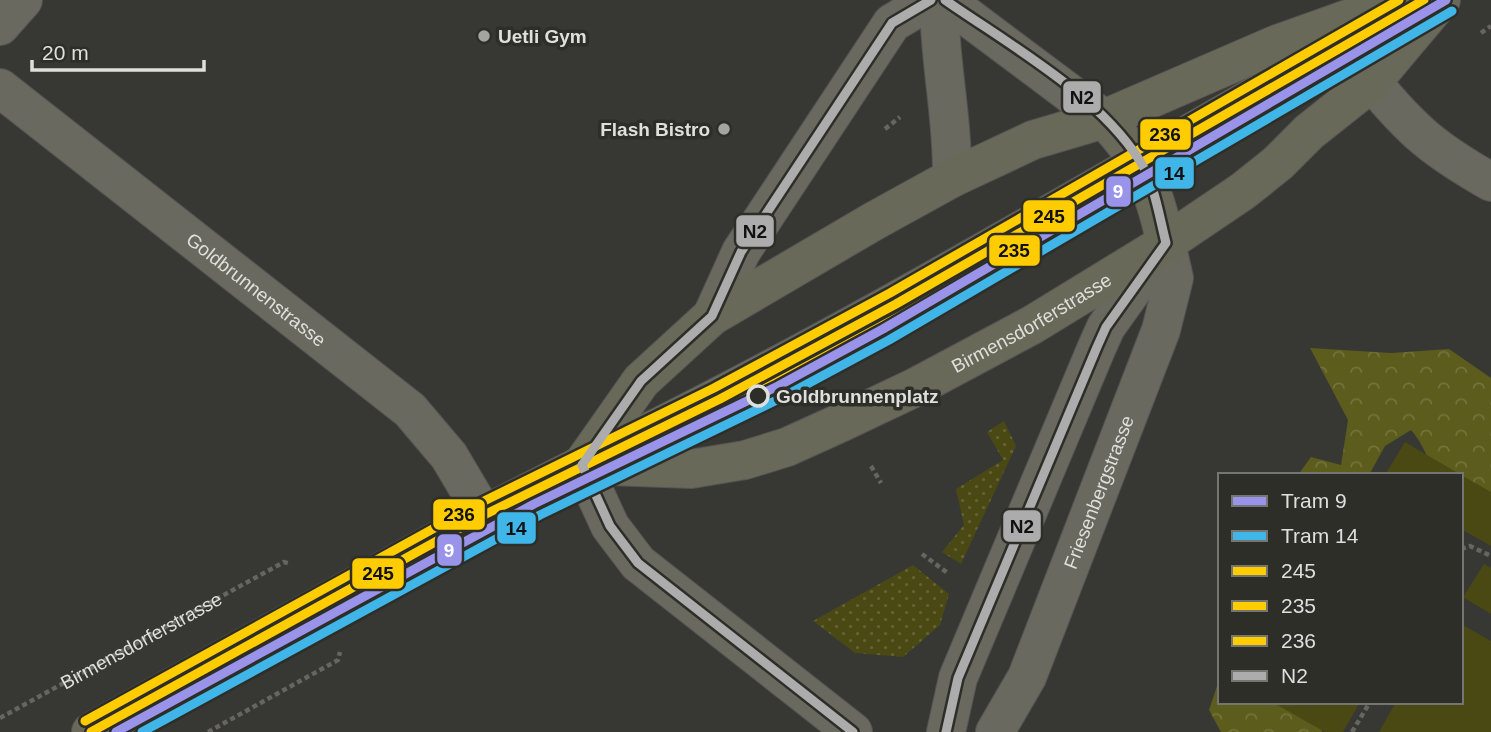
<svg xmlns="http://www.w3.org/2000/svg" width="1491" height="732" font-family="Arial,sans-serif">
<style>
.grass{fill:url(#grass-dots)}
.forest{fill:url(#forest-crowns)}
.pitch{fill:#4a4914}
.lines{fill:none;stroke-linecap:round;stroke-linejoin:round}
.minor-casing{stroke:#545453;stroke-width:40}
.major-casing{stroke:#545453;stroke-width:40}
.path{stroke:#66665e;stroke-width:4.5;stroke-dasharray:5 3.5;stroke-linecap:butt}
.minor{stroke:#69695f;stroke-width:38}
.major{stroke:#69695a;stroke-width:38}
.bus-1-casing{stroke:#2e2e29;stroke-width:14}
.bus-2-casing{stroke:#2e2e29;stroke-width:14}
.bus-3-casing{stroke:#2e2e29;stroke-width:14}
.bus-4-casing{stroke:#2e2e29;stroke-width:14}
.bus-1{stroke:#fc0;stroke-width:9}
.bus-2{stroke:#fc0;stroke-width:9}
.bus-3{stroke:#fc0;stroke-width:9}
.bus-4{stroke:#acacac;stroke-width:9}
.tram-1-casing{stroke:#2e2e29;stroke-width:14}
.tram-2-casing{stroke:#2e2e29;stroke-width:14}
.tram-1{stroke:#9994ea;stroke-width:9}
.tram-2{stroke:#40b6e8;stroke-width:9}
.poi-dot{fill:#a4a4a1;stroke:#2e2e29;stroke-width:2.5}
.stop-dot{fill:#2e2e29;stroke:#dfdfdc;stroke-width:3.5}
.labels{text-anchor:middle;stroke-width:7;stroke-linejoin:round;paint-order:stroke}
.poi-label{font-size:19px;font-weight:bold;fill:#dfdfdc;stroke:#2e2e29;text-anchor:start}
.street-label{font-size:19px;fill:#dfdfdc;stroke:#2e2e29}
.stop-label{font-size:19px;font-weight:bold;fill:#dfdfdc;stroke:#2e2e29;text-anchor:start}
.line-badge{stroke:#2e2e29;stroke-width:2.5}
.badge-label{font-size:19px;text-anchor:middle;font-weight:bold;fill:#fff}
.pale-badge-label{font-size:19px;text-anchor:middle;font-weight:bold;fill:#111}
</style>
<defs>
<pattern id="grass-dots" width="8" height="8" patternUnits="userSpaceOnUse" patternTransform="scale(1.75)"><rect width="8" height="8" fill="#4a4914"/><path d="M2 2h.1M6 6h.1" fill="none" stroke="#646336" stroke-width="1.8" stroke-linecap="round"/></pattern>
<pattern id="forest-crowns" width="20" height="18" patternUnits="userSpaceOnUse" patternTransform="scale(1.75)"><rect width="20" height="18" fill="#5c5c1c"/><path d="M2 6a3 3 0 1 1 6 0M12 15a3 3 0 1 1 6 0" fill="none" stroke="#73733c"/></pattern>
</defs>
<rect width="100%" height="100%" fill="#373734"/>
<g class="grass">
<polygon points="1004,421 1016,446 961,564 942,552 964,525 956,489 1003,460 987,432"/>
<polygon points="913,565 949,594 940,625 903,657 855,653 813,621"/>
</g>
<g class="forest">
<path d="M1310 348 1391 353 1449 349 1491 378V493L1461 487V475H1441C1427 462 1424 444 1411 430L1385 446 1369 475H1298L1311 457 1341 465 1348 420Z"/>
<polygon points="1220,677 1220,702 1295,702 1320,724 1322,732 1221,732 1209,710"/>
</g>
<g class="pitch">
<polygon points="1405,442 1461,475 1385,475"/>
<polygon points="1461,475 1491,492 1491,546 1461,529"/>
<polygon points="1484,564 1491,568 1491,614 1463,597"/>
<polygon points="1461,624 1491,641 1491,732 1379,732 1396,702 1461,702"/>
<polygon points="1272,702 1360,702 1343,732 1325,732"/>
</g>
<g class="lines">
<g class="minor-casing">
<g id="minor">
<path d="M939 0C939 60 953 117 952 178"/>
<polyline points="945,0 1104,119"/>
<polyline points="0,26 23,0"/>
<path d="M1372 82C1413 132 1435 150 1491 182"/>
<path id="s2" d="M0 88 410 410 449 456 484 515"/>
<polyline points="712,316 741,252 892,23 931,0"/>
<path d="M853 732 638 563 610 526 582 465C866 328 1133 163 1408 9"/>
<polyline points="946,732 958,678 1097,347 1106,327 1166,243"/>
<path id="s3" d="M995 732 1027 677 1161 330 1174 278 1166 243"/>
</g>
</g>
<g class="major-casing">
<g id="major">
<path d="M1104 119C1144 161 1153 187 1166 243"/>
<polyline points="582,465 641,381 712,316 874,221 952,178 1033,140 1104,119 1275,45 1401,0"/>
<path id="s4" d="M91 732 484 515 582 465 691 469 745 460 787 447 840 423 916 387 1032 325 1166 243 1243 191 1278 163 1309 132 1372 82 1441 0"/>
</g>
</g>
<g class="path">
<polyline points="1481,33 1491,26"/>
<polyline points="885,129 900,117"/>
<polyline points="871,466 881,483"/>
<polyline points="1461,549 1470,546 1491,556"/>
<polyline points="922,554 949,574"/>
<path id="s1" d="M0 718 284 562 291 564"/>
<polyline points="208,732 338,660 340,652"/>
<polyline points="1352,732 1370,702"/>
</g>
<use href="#minor" class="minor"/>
<use href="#major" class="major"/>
<g class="bus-1-casing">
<polyline id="bus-1" points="91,732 484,515 720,399 896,304 1424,0"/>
</g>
<g class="bus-2-casing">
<polyline id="bus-2" points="116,732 490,526 725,410 902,315 1430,11"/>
</g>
<g class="bus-3-casing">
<polyline id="bus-3" points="85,721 478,504 714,388 890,293 1399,0"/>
</g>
<g class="bus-4-casing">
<g id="bus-4">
<path d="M945 0C1008 44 1098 94 1140 161 1155 185 1159 216 1166 243L1106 327 1097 347 958 678 946 732"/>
<polyline points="582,465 641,381 712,316 741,252 892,23 931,0"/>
<polyline points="582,465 610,526 638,563 853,732"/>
</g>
</g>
<use href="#bus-1" class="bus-1"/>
<use href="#bus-2" class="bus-2"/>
<use href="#bus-3" class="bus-3"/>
<use href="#bus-4" class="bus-4"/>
<g class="tram-1-casing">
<polyline id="tram-1" points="116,732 534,504 778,386 883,329 1446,0"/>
</g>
<g class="tram-2-casing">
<polyline id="tram-2" points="142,732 540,515 783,397 889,340 1452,11"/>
</g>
<use href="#tram-1" class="tram-1"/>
<use href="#tram-2" class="tram-2"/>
</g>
<g class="poi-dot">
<circle cx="484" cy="36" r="7"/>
<circle cx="724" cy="129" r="7"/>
</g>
<circle class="stop-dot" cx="758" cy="396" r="10"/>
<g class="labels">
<g class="poi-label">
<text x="498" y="43">Uetli Gym</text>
<text x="710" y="136" text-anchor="end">Flash Bistro</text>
</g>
<g class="street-label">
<text dy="7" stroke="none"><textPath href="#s2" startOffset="326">Goldbrunnenstrasse</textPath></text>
<text dy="7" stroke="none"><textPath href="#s4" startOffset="1041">Birmensdorferstrasse</textPath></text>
<text dy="7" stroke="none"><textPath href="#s3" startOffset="262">Friesenbergstrasse</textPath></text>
<text dy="7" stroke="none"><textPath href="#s1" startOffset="161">Birmensdorferstrasse</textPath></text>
</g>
<g class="stop-label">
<text x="776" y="403">Goldbrunnenplatz</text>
</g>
</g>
<g class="line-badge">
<rect x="1062" y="80" width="40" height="34" rx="7" fill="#acacac"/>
<rect x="1139" y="118" width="53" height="33" rx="7" fill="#fc0"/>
<rect x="1154" y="156" width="41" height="34" rx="7" fill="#40b6e8"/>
<rect x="1105" y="175" width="27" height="33" rx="7" fill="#9994ea"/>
<rect x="1022" y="199" width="54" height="34" rx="7" fill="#fc0"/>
<rect x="735" y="214" width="40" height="34" rx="7" fill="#acacac"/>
<rect x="988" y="234" width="53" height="33" rx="7" fill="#fc0"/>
<rect x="432" y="498" width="54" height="33" rx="7" fill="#fc0"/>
<rect x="1002" y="509" width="40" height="34" rx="7" fill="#acacac"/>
<rect x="496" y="511" width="41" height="34" rx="7" fill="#40b6e8"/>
<rect x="436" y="533" width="27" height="34" rx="7" fill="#9994ea"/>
<rect x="351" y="557" width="54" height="33" rx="7" fill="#fc0"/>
</g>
<g class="badge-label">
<text x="1118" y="198">9</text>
<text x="449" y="557">9</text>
</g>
<g class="pale-badge-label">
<text x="1082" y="104">N2</text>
<text x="1165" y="141">236</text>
<text x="1174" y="180">14</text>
<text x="1049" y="223">245</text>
<text x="755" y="238">N2</text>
<text x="1014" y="257">235</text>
<text x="459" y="521">236</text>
<text x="1022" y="533">N2</text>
<text x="516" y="535">14</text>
<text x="378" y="580">245</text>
</g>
<rect x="1218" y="473" width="245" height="231" fill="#2e2e29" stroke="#757571" stroke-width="2"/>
<rect x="1232" y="496" width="35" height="10" fill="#9994ea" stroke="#757571" stroke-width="2"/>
<text x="1281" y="508" font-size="21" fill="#dfdfdc">Tram 9</text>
<rect x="1232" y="531" width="35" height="10" fill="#40b6e8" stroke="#757571" stroke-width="2"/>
<text x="1281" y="543" font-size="21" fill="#dfdfdc">Tram 14</text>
<rect x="1232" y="566" width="35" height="10" fill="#ffcc00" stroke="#757571" stroke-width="2"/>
<text x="1281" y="578" font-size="21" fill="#dfdfdc">245</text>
<rect x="1232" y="601" width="35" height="10" fill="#ffcc00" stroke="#757571" stroke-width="2"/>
<text x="1281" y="613" font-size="21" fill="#dfdfdc">235</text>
<rect x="1232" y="636" width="35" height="10" fill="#ffcc00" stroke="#757571" stroke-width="2"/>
<text x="1281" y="648" font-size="21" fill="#dfdfdc">236</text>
<rect x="1232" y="671" width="35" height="10" fill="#acacac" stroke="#757571" stroke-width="2"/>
<text x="1281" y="683" font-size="21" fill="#dfdfdc">N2</text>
<path d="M32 60v10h172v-10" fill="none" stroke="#dfdfdc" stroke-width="3.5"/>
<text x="42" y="60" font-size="21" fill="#dfdfdc" stroke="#2e2e29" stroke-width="5" paint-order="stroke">20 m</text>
</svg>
